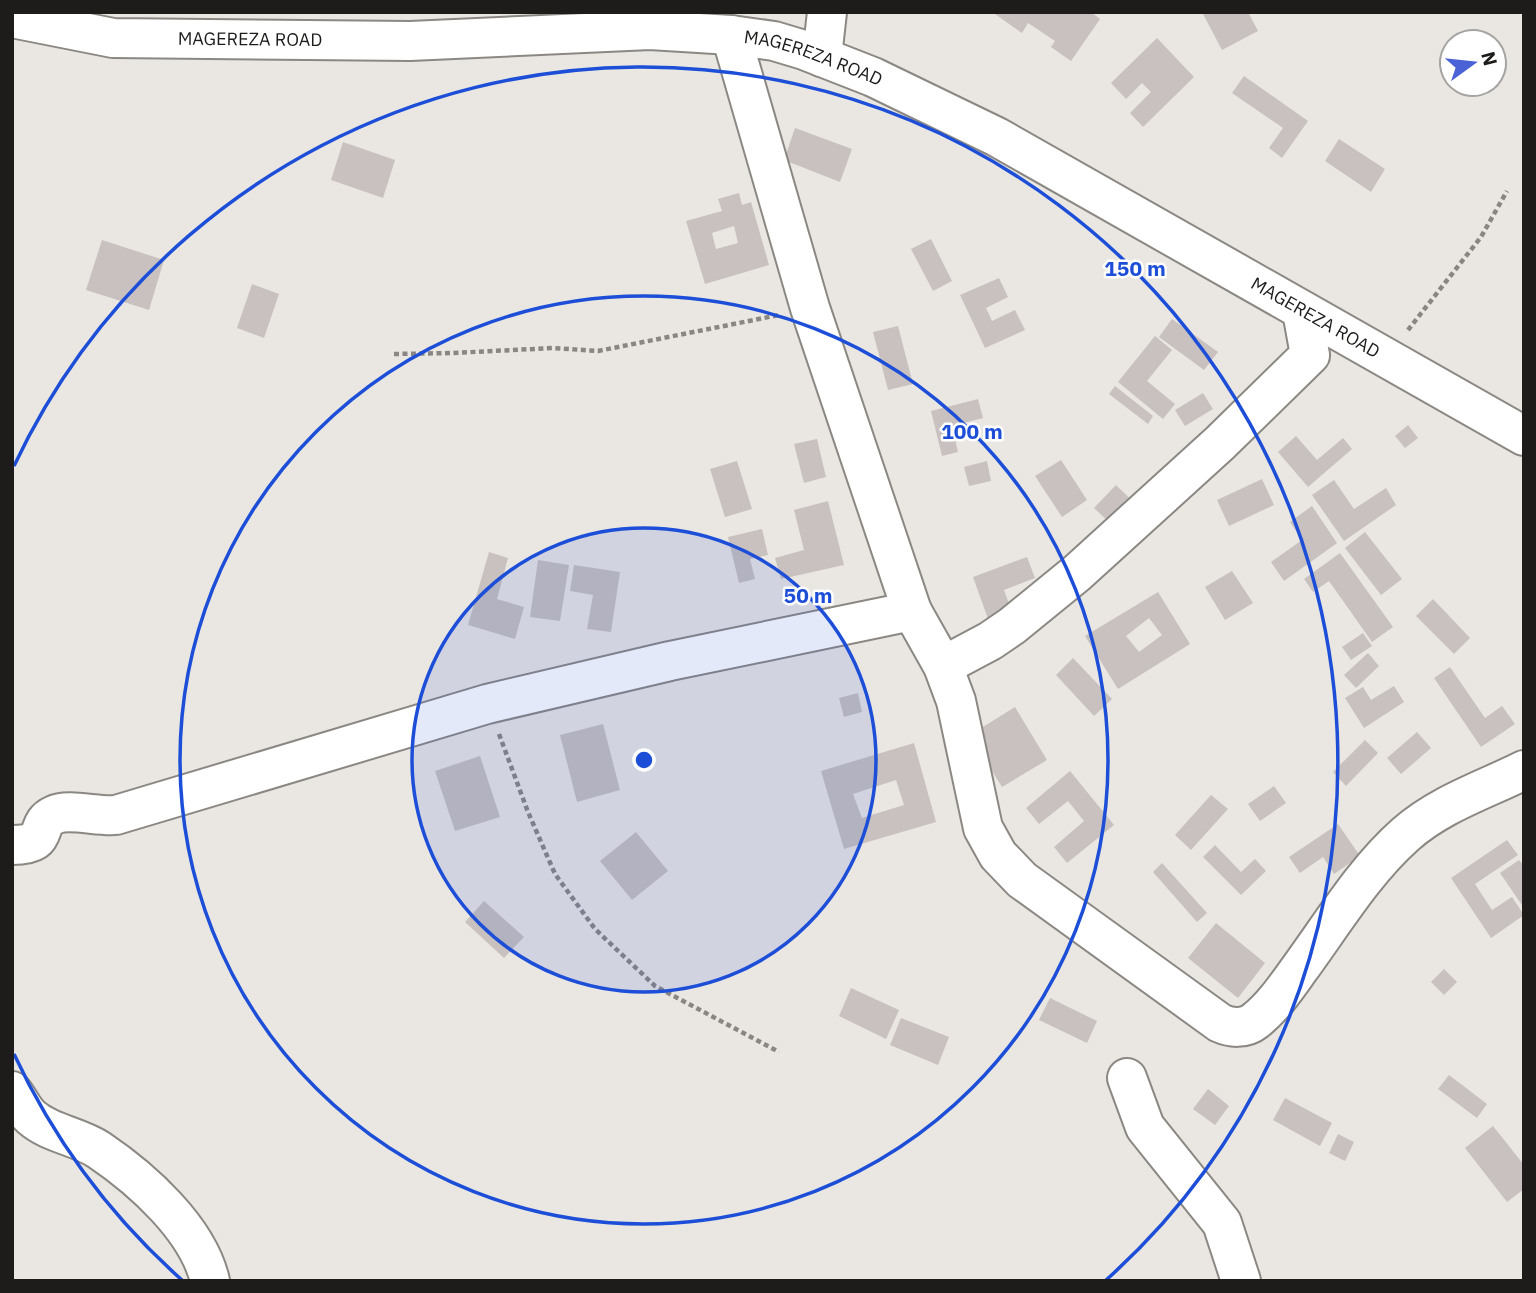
<svg xmlns="http://www.w3.org/2000/svg" width="1536" height="1293" font-family="'IBM Plex Sans',sans-serif">
<style>
.building{fill:#c8c1bf;fill-rule:evenodd}
.lines{fill:none;stroke-linecap:round;stroke-linejoin:round}
.minor-casing{stroke:#8b8883;stroke-width:42}
.path{stroke:#898783;stroke-width:4.5;stroke-dasharray:5 3.5;stroke-linecap:butt}
.minor{stroke:#fff;stroke-width:38}
.ring{fill:none;stroke:#1d4ed8;stroke-width:3.5}
.labels{text-anchor:middle;stroke-width:5;stroke-linejoin:round;paint-order:stroke}
.street-label{font-size:18px;fill:#1d1c1a;stroke:#fff}
.centre{fill:#1d4ed8;stroke:#fff;stroke-width:3.5}
.ring-label{font-size:21px;text-anchor:middle;font-weight:bold;fill:#1d4ed8;stroke:#fff;stroke-width:5;stroke-linejoin:round;paint-order:stroke}
</style>
<rect width="100%" height="100%" fill="#eae7e2"/>
<g class="building">
<polygon points="992,12 1091,12 1100,19 1071,61 1051,47 1055,41 1028,23 1022,33"/>
<polygon points="1202,12 1248,12 1258,31 1222,50"/>
<polygon points="1157,38 1194,77 1143,127 1130,113 1151,92 1142,83 1126,99 1111,83"/>
<polygon points="1244,76 1308,121 1282,158 1269,148 1283,128 1232,93"/>
<polygon points="795,128 852,149 840,182 784,160"/>
<polygon points="1339,139 1385,169 1371,192 1325,161"/>
<polygon points="343,142 395,160 383,198 331,180"/>
<path d="M739 193 742 205 751 202 769 265 705 284 686 221 722 211 718 199ZM734 226 738 243 716 249 712 233Z"/>
<polygon points="931,239 952,281 933,291 911,249"/>
<polygon points="102,240 164,260 149,310 86,290"/>
<polygon points="999,278 1008,297 986,308 992,321 1015,310 1025,330 985,348 960,295"/>
<polygon points="252,284 279,294 264,338 237,328"/>
<polygon points="1172,319 1218,352 1204,370 1159,337"/>
<polygon points="898,326 913,384 888,390 873,332"/>
<polygon points="1155,336 1172,350 1147,381 1175,404 1163,419 1118,382"/>
<polygon points="1115,386 1153,416 1148,424 1109,394"/>
<polygon points="1203,393 1213,409 1185,426 1175,410"/>
<polygon points="978,399 983,418 952,426 958,452 942,456 931,411"/>
<polygon points="1408,425 1418,438 1405,448 1395,436"/>
<polygon points="1296,436 1317,460 1343,438 1352,449 1308,487 1278,452"/>
<polygon points="817,439 826,477 804,483 794,444"/>
<polygon points="1061,460 1087,500 1062,517 1035,476"/>
<polygon points="737,461 752,509 725,517 710,469"/>
<polygon points="987,461 991,481 969,486 964,467"/>
<polygon points="1262,479 1274,505 1229,526 1217,500"/>
<polygon points="1334,480 1354,509 1386,488 1396,505 1344,541 1312,495"/>
<polygon points="1116,485 1150,518 1129,541 1094,508"/>
<polygon points="828,501 844,565 781,579 775,558 804,550 794,510"/>
<polygon points="1312,506 1337,543 1284,581 1271,562 1302,540 1290,522"/>
<polygon points="762,529 768,555 750,559 755,579 739,583 728,537"/>
<polygon points="1365,532 1402,579 1381,595 1345,548"/>
<polygon points="489,552 508,558 497,599 524,607 515,639 468,625"/>
<polygon points="1340,553 1393,627 1372,642 1329,581 1313,592 1304,579"/>
<polygon points="1027,557 1035,578 1004,590 1019,632 996,641 973,577"/>
<polygon points="538,560 569,565 560,621 530,617"/>
<polygon points="574,565 620,572 611,632 587,629 593,595 570,591"/>
<polygon points="1232,571 1253,603 1225,620 1205,587"/>
<path d="M1158 592 1190 644 1118 689 1085 636ZM1149 618 1162 635 1139 652 1126 636Z"/>
<polygon points="1433,599 1470,638 1454,654 1416,616"/>
<polygon points="1363,633 1372,646 1351,660 1342,647"/>
<polygon points="1368,653 1379,666 1356,688 1344,675"/>
<polygon points="1073,658 1112,699 1094,716 1056,675"/>
<polygon points="1450,667 1485,718 1502,706 1515,724 1481,747 1434,678"/>
<polygon points="1394,686 1404,702 1364,728 1345,698 1363,687 1371,700"/>
<polygon points="858,693 862,712 844,717 839,698"/>
<polygon points="1015,707 1047,760 1002,787 970,735"/>
<polygon points="603,724 620,790 577,802 560,735"/>
<polygon points="1417,732 1431,748 1401,774 1387,758"/>
<polygon points="1365,740 1378,753 1346,786 1333,772"/>
<path d="M914 743 936 822 844 849 821 771ZM896 780 904 805 862 818 853 794Z"/>
<polygon points="480,756 500,817 455,831 435,771"/>
<polygon points="1070,771 1114,825 1067,863 1054,847 1084,821 1068,801 1039,824 1026,808"/>
<polygon points="1274,786 1286,803 1260,821 1248,804"/>
<polygon points="1211,795 1228,809 1191,850 1175,835"/>
<polygon points="1338,824 1360,856 1334,874 1323,857 1300,873 1289,857"/>
<polygon points="636,832 668,871 632,900 600,861"/>
<polygon points="1507,840 1518,855 1475,884 1492,910 1512,897 1524,915 1491,938 1451,878"/>
<polygon points="1215,845 1241,872 1255,859 1266,871 1241,895 1203,857"/>
<polygon points="1519,860 1524,866 1524,908 1500,873"/>
<polygon points="1162,863 1207,913 1197,922 1153,872"/>
<polygon points="484,901 524,937 504,958 465,922"/>
<polygon points="1216,923 1265,963 1238,998 1188,958"/>
<polygon points="1444,969 1457,982 1444,995 1431,982"/>
<polygon points="851,988 899,1010 886,1039 839,1016"/>
<polygon points="1050,998 1097,1021 1087,1043 1039,1020"/>
<polygon points="901,1018 949,1037 938,1065 890,1045"/>
<polygon points="1449,1075 1487,1104 1477,1118 1438,1089"/>
<polygon points="1208,1089 1229,1106 1215,1125 1193,1109"/>
<polygon points="1285,1098 1332,1123 1320,1146 1273,1120"/>
<polygon points="1493,1126 1524,1165 1524,1189 1507,1202 1465,1148"/>
<polygon points="1338,1134 1354,1142 1345,1161 1329,1153"/>
</g>
<g class="lines">
<g class="minor-casing">
<g id="minor">
<path id="s1" d="M12 18 113 38 410 41 650 30 731 35 774 41 804 50 873 77 997 137 1524 436"/>
<path d="M731 35 810 308 912 611 943 666 956 701 983 828 998 855 1022 880 1220 1023C1231 1028 1245 1029 1255 1021 1273 1007 1287 986 1300 968 1333 923 1364 871 1406 834 1440 804 1484 790 1524 770"/>
<polyline points="822,57 827,12"/>
<polyline points="943,666 990,641 1012,626 1077,573 1220,443 1310,355 1302,311"/>
<path d="M12 845C53 845 32 825 54 815 68 808 99 817 116 815L487 704 670 661 912 611"/>
<polyline points="1127,1078 1145,1127 1222,1223 1241,1281"/>
<path d="M12 1091C19 1099 23 1110 31 1117 50 1134 78 1136 99 1150 142 1179 198 1229 210 1281"/>
</g>
</g>
<g class="path">
<polyline points="1408,330 1481,237 1507,191"/>
<polyline points="394,354 453,353 553,348 598,351 779,315"/>
<polyline points="499,734 528,812 555,874 595,929 655,986 779,1052"/>
</g>
<use href="#minor" class="minor"/>
</g>
<circle cx="644" cy="760" r="232" fill="#1d4ed8" fill-opacity=".12"/>
<g class="ring">
<circle cx="644" cy="760" r="232"/>
<circle cx="644" cy="760" r="464"/>
<path d="M183 1281A695 695 0 0 1 14 1054M14 466A695 695 0 1 1 1105 1281"/>
</g>
<g class="labels">
<g class="street-label">
<text dy="6" stroke="none"><textPath href="#s1" startOffset="240">MAGEREZA ROAD</textPath></text>
<text dy="6" stroke="none"><textPath href="#s1" startOffset="807">MAGEREZA ROAD</textPath></text>
<text dy="6" stroke="none"><textPath href="#s1" startOffset="1374">MAGEREZA ROAD</textPath></text>
</g>
</g>
<circle cx="644" cy="760" r="10" class="centre"/>
<g class="ring-label">
<text x="1135" y="276">150 m</text>
<text x="972" y="439">100 m</text>
<text x="808" y="603">50 m</text>
</g>
<rect width="1536" height="1293" fill="none" stroke="#1d1c1a" stroke-width="28"/>
<g transform="translate(1473 63) rotate(75)"><circle r="33" fill="#ffffff" stroke="#a5a4a3" stroke-width="2"/>
<path d="M0-5L12 26L0 18L-12 26Z" fill="#4b61d6"/>
<text y="-10" font-size="19" font-weight="bold" text-anchor="middle" fill="#1d1c1a">N</text>
</g>
</svg>
